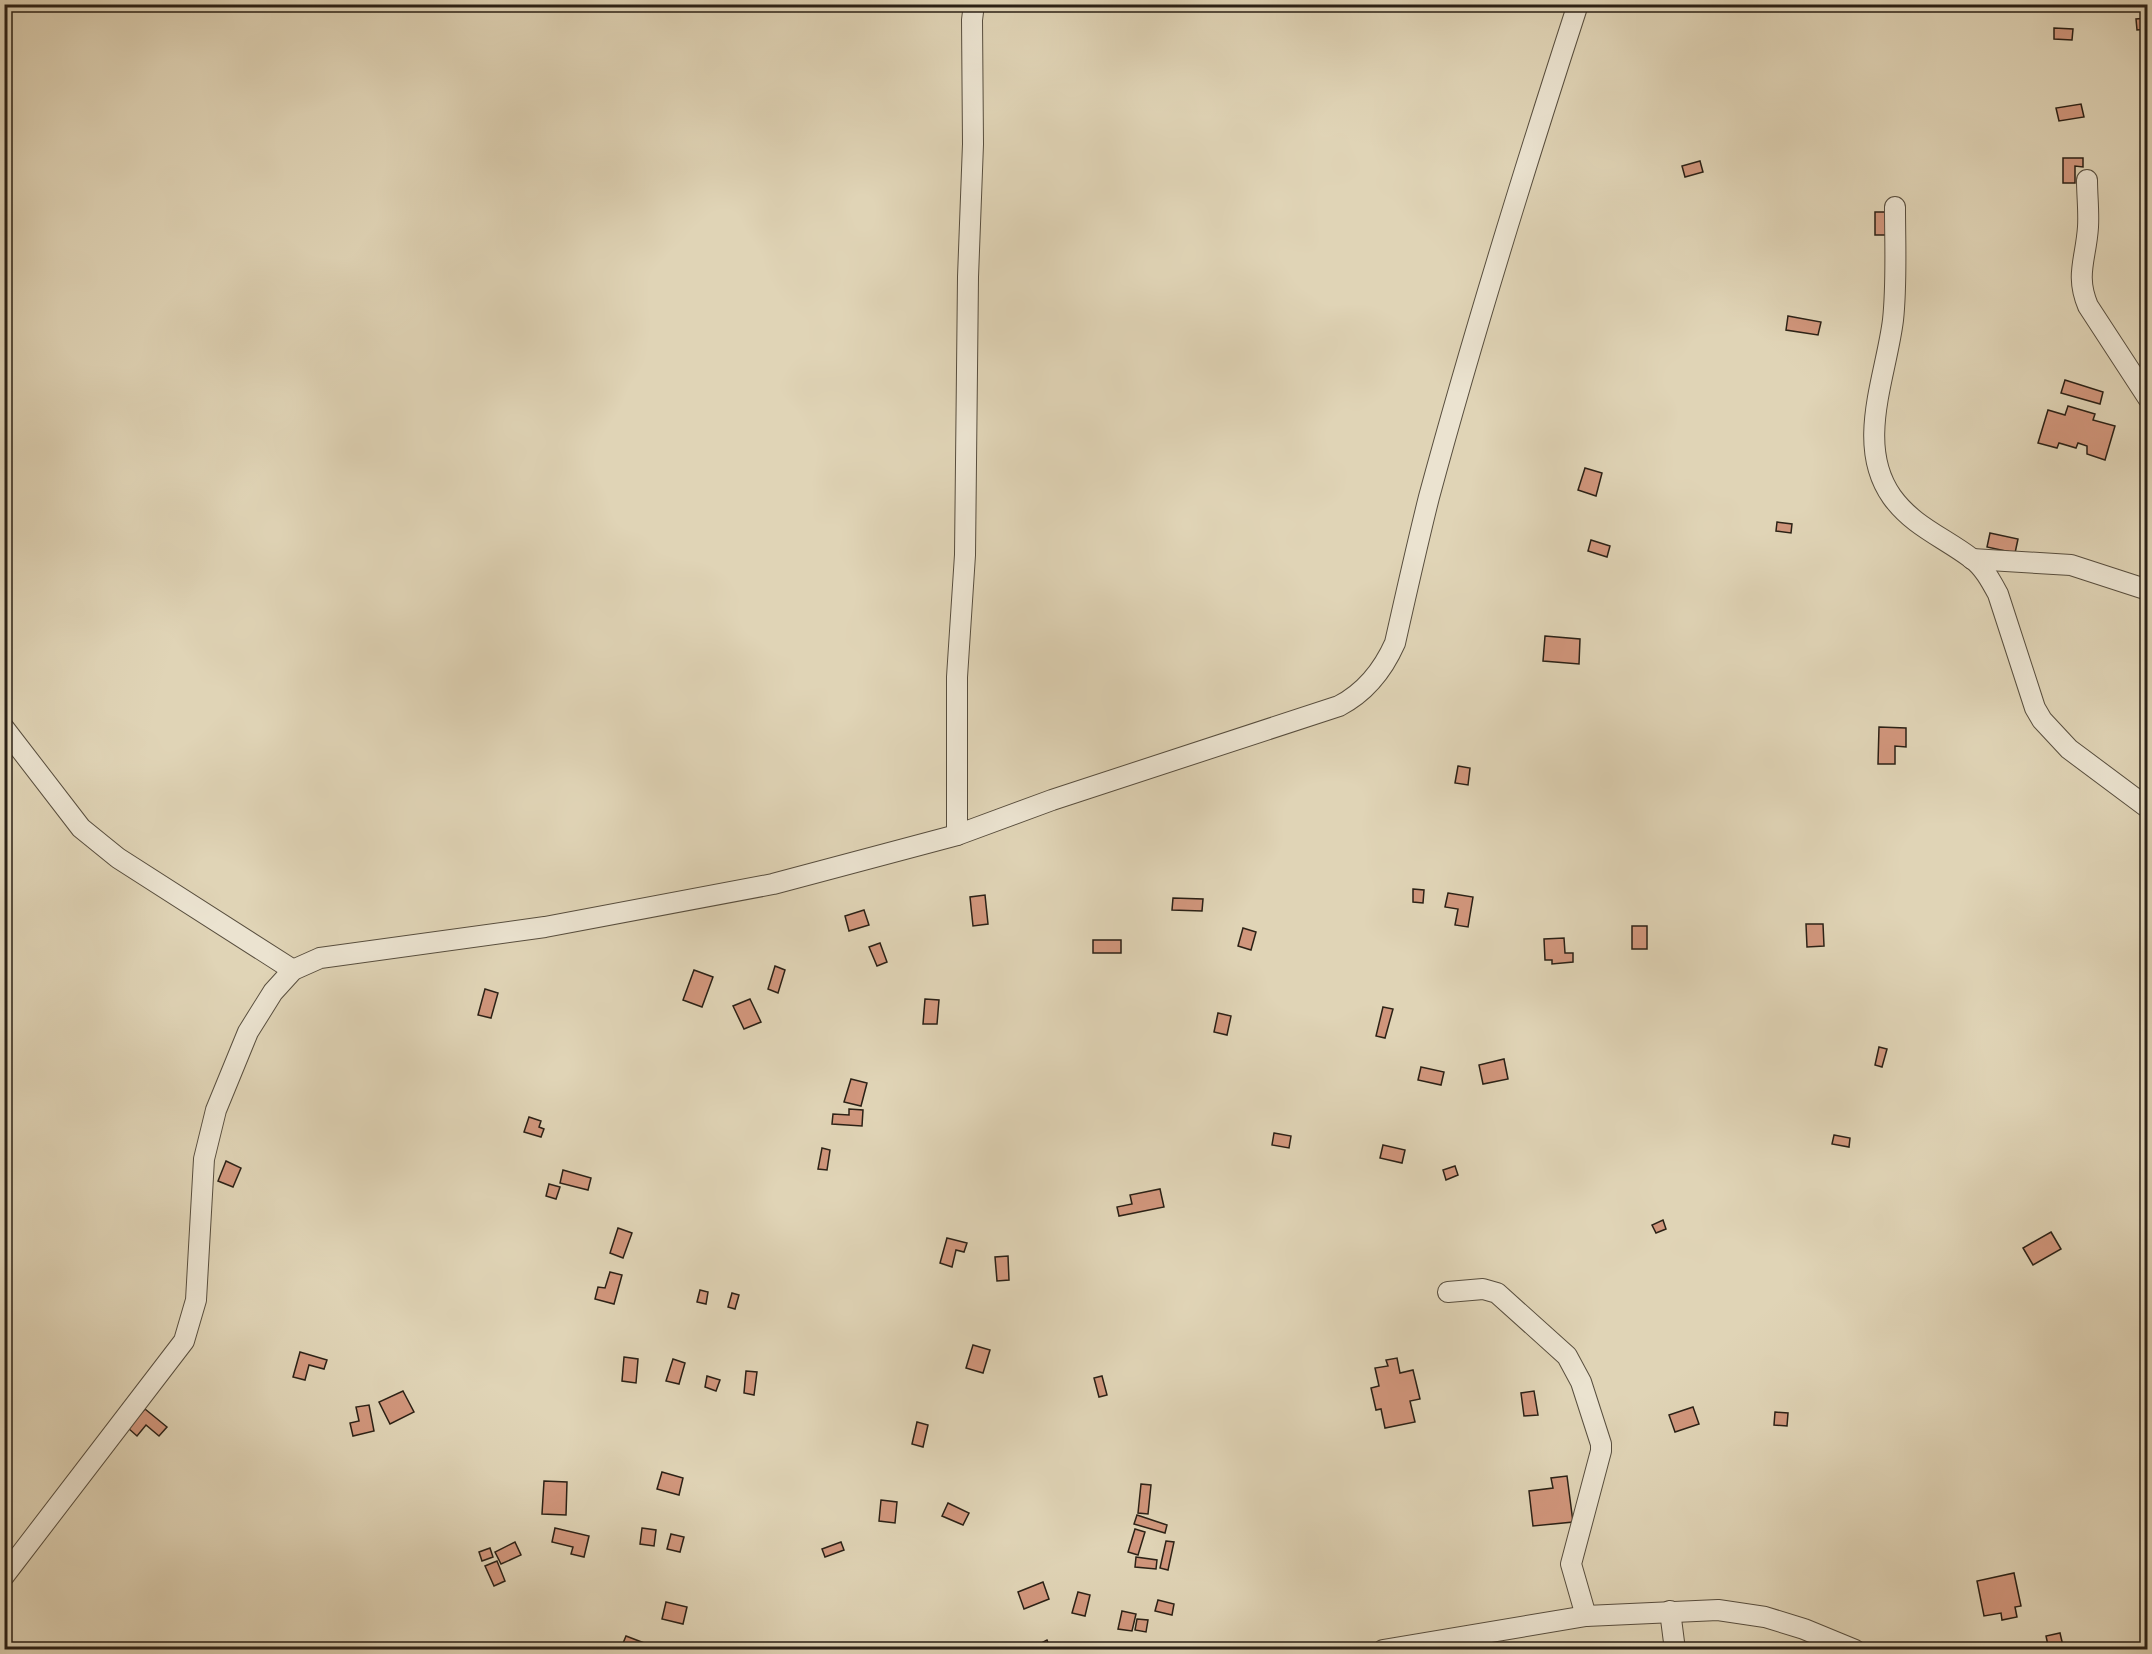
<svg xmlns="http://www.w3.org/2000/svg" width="2152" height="1654" font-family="'Libre Bodoni',serif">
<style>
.building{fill:#d1967c;stroke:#2b2116;stroke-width:1.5}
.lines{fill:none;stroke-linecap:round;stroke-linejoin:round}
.street-casing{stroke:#584e3e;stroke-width:22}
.street{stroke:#ebe3d0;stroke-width:20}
</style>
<rect width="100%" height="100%" fill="#e0d4b6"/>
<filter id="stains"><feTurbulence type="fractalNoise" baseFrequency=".00333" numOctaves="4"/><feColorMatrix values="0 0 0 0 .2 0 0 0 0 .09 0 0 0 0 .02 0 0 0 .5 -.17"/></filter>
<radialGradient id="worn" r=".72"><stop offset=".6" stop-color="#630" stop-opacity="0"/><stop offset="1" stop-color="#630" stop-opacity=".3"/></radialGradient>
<g class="building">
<polygon points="2147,18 2148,29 2137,30 2136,19"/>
<polygon points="2054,28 2073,29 2072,40 2054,39"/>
<polygon points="2081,104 2084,117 2059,121 2056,108"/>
<polygon points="2063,158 2083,158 2083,167 2075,166 2075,183 2063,183"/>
<polygon points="1700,161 1703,172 1685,177 1682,166"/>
<polygon points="1875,212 1886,212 1887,235 1875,235"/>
<polygon points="1788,316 1821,322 1818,335 1786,330"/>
<polygon points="2065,380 2103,392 2100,404 2061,393"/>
<polygon points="2068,406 2095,414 2093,420 2115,426 2105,460 2087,454 2087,446 2078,443 2076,448 2059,443 2057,448 2038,443 2048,410 2065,415"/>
<polygon points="1585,468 1602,473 1596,496 1578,490"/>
<polygon points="1777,522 1792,524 1791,533 1776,531"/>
<polygon points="1990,533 2018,539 2015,553 1987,547"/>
<polygon points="1591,540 1610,546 1607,557 1588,551"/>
<polygon points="1545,636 1580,639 1579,664 1543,661"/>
<polygon points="1879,727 1906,728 1906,747 1895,746 1895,764 1878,764"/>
<polygon points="1458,766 1470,768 1468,785 1455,783"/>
<polygon points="1413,889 1424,890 1423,903 1413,902"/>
<polygon points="1448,893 1473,897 1468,927 1455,925 1458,909 1445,907"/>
<polygon points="985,895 988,924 973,926 970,897"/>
<polygon points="1173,898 1203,899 1202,911 1172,910"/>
<polygon points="864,910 869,925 849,931 845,916"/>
<polygon points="1806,924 1823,924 1824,946 1807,947"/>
<rect x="1632" y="926" width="15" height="23"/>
<polygon points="1243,928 1256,932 1251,950 1238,946"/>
<polygon points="1564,938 1565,953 1573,953 1573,962 1552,964 1552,960 1545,960 1544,939"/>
<rect x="1093" y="940" width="28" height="13"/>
<polygon points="880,943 887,962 877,966 869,947"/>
<polygon points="775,966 785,970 778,993 768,989"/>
<polygon points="694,970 713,977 702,1007 683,1000"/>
<polygon points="485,989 498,993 491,1018 478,1015"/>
<polygon points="750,999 761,1022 744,1029 733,1006"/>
<polygon points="925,999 939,1000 937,1024 923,1024"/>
<polygon points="1383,1007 1393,1009 1385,1038 1376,1036"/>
<polygon points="1218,1013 1231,1016 1227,1035 1214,1032"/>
<polygon points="1879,1047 1887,1049 1882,1067 1875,1065"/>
<polygon points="1504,1059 1508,1079 1483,1084 1479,1065"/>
<polygon points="1421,1067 1444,1072 1441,1085 1418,1080"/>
<polygon points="851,1079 867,1083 861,1106 844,1102"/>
<polygon points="849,1109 863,1110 862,1126 832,1124 833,1114 849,1115"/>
<polygon points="529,1117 541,1121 539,1127 544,1129 541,1137 524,1132"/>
<polygon points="1274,1133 1291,1136 1289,1148 1272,1145"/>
<polygon points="1834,1135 1850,1138 1849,1147 1832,1144"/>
<polygon points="1383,1145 1405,1150 1402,1163 1380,1158"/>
<polygon points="822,1148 830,1150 827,1170 818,1169"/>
<polygon points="226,1161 241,1168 233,1187 218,1181"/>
<polygon points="1455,1166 1458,1175 1446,1180 1443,1170"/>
<polygon points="563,1170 591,1178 588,1190 560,1183"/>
<polygon points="549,1184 560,1187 556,1199 546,1196"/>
<polygon points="1160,1189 1164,1207 1119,1216 1117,1207 1132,1204 1130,1195"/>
<polygon points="1663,1220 1666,1229 1656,1233 1652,1225"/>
<polygon points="618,1228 632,1233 623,1258 610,1253"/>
<polygon points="2051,1232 2061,1249 2033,1265 2023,1248"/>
<polygon points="947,1238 967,1243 964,1252 956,1250 952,1267 940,1263"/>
<polygon points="1008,1256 1009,1280 997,1281 995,1257"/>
<polygon points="610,1272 622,1275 614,1304 595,1299 598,1287 605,1288"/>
<polygon points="700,1290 708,1292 706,1304 697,1302"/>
<polygon points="732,1293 739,1295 735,1309 728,1307"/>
<polygon points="973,1345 990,1350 983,1373 966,1368"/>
<polygon points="300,1352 327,1360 324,1369 309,1365 305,1380 293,1377"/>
<polygon points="624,1357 638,1359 636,1383 622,1381"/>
<polygon points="1397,1358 1400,1373 1413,1370 1420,1399 1410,1401 1415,1422 1385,1428 1381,1409 1376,1410 1371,1388 1379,1386 1375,1368 1388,1366 1386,1360"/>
<polygon points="673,1359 685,1363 679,1384 666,1381"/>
<polygon points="746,1371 757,1372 754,1395 744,1393"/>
<polygon points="707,1376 720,1380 716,1391 705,1387"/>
<polygon points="1102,1376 1107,1395 1099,1397 1094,1378"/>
<polygon points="403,1391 414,1412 390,1424 379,1402"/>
<polygon points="1534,1391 1538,1415 1524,1416 1521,1393"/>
<polygon points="369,1405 374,1431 353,1436 350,1423 359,1421 356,1407"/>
<polygon points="1693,1407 1699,1424 1675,1432 1669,1415"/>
<polygon points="145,1409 167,1427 159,1436 146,1425 137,1436 128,1428"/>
<polygon points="1775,1412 1788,1413 1787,1426 1774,1425"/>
<polygon points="917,1422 928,1425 923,1447 912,1444"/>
<polygon points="662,1472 683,1478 679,1495 657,1489"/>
<polygon points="1567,1476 1573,1522 1533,1526 1529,1491 1553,1488 1551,1478"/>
<polygon points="544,1481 567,1482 566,1515 542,1514"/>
<polygon points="1141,1484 1151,1485 1148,1514 1138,1513"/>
<polygon points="881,1500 897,1502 895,1523 879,1521"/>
<polygon points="948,1503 969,1513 963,1525 942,1516"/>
<polygon points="1137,1515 1167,1525 1165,1533 1134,1524"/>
<polygon points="555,1528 589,1536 584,1557 571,1554 573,1547 552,1542"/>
<polygon points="642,1528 656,1530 654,1546 640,1544"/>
<polygon points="1135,1529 1145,1532 1138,1555 1128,1552"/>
<polygon points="671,1534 684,1537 680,1552 667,1549"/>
<polygon points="1166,1541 1174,1542 1168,1570 1160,1568"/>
<polygon points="515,1542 521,1555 501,1564 495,1552"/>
<polygon points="841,1542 844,1550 825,1557 822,1549"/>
<polygon points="490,1548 493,1557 482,1561 479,1552"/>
<polygon points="1136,1557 1157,1560 1156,1569 1135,1567"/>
<polygon points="497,1561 505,1581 494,1586 485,1566"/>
<polygon points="2014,1573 2021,1606 2015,1607 2017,1617 2002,1620 2001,1613 1984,1616 1977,1581"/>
<polygon points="1043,1582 1049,1599 1024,1609 1018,1592"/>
<polygon points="1078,1592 1090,1595 1085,1616 1072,1613"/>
<polygon points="1158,1600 1174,1604 1172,1615 1155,1611"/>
<polygon points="666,1602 687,1607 683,1624 662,1619"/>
<polygon points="1122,1611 1136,1614 1132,1631 1118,1629"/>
<polygon points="1137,1619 1148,1620 1146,1632 1135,1630"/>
<polygon points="2060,1633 2064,1650 2049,1650 2046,1636"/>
<polygon points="626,1636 652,1646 650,1650 621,1648"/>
<polygon points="1047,1640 1051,1650 1028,1650"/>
</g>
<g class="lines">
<g class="street-casing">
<g id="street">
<path d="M2087 180C2087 195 2089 212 2088 227 2086 259 2075 275 2088 306L2148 398"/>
<path d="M1895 207C1895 244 1897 283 1893 320 1886 377 1855 445 1892 497 1913 526 1943 537 1971 558 1983 566 1991 581 1998 594L2035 708 2042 720 2069 749 2148 808"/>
<polyline points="1972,559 2071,565 2148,590"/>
<polyline points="4,728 81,828 118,858 293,970"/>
<polyline points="957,835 957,677 965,555 968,277 973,144 972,20 974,4"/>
<polyline points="1448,1292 1483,1289 1497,1293 1567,1356 1581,1382 1601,1444 1601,1451 1571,1564 1586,1616"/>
<path d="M4 1576 184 1341 196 1300 204 1159 216 1110 248 1032 273 992 293 970 320 958 545 927 773 884 957 835 1052 800 1339 706C1366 692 1383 670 1395 643 1406 594 1417 545 1429 497 1474 331 1525 167 1578 4"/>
<polyline points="1670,1611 1675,1650"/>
<polyline points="1383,1650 1586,1616 1718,1610 1765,1617 1804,1629 1855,1650"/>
</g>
</g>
<use href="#street" class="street"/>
</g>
<rect width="2152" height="1654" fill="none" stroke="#e0d4b6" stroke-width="24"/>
<rect x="6" y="6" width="2140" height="1642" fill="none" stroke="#2b2116" stroke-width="3"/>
<rect x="12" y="12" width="2128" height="1630" fill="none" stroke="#2b2116" stroke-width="1.5"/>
<rect width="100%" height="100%" filter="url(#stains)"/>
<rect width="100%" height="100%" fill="url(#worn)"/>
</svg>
